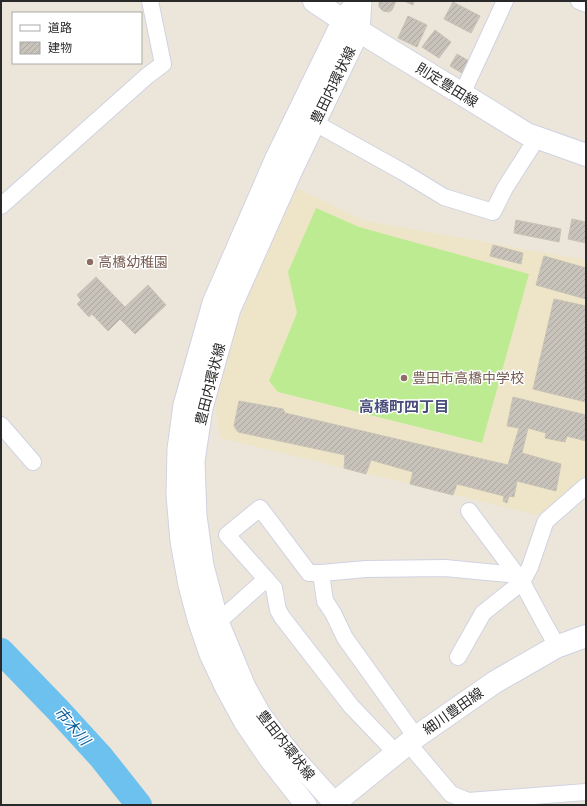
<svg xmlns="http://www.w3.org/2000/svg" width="587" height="806" font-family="Rubik,'Noto Sans JP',sans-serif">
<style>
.education{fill:#eee5c9}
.pitch{fill:#bdeb91}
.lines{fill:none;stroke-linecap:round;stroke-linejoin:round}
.river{stroke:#6cc1ef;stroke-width:26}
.building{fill:url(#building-hatch);stroke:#c7c2b4}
.minor-casing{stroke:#d0d2e2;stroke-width:18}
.tertiary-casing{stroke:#d0d2e2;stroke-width:23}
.secondary-casing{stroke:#d0d2e2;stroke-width:24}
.minor{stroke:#fff;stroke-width:16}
.tertiary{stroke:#fff;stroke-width:21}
.secondary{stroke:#fff;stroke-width:22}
.education-dot{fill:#8d6e63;stroke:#fff;stroke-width:1.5}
.labels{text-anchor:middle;stroke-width:3;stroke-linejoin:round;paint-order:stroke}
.street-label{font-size:14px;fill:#292929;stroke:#fff}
.education-label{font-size:14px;fill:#785e54;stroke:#fff;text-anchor:start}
.neighbourhood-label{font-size:15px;font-weight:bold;fill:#494e7a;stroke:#fff}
.water-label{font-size:15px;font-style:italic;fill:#0c5d9a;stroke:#fff}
</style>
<defs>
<pattern id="building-hatch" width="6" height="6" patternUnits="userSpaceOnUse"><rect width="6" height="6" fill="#c7c2ba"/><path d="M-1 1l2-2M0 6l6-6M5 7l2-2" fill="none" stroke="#aba7a0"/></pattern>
</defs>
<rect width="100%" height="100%" fill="#ece6da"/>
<polygon class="education" points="297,188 365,221 586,260 586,485 549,518 220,438 215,409 228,347 253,286"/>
<polygon class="pitch" points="316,208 359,227 529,274 482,443 278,392 269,381 297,313 288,272"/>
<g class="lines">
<polyline class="river" points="1,651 58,710 101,757 139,805"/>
</g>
<g class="building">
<polygon points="379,1 396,1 392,10 389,12 383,11 379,7"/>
<polygon points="404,1 414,1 413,5"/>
<polygon points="453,2 480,16 471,33 444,19"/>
<polygon points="408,16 427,25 417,47 398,38"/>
<polygon points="435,30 451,42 439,58 422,47"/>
<polygon points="457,54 469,61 462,73 450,66"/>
<polygon points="572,219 586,222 586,243 568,239"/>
<polygon points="516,220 561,229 559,242 514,233"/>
<polygon points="493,245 523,253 521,264 490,256"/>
<polygon points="544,256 586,268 586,299 536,285"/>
<polygon points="96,277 125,307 148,285 166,305 135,334 120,319 108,331 92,314 89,317 77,304 81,300 77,295"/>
<polygon points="554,299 586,306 586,402 533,389"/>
<polygon points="513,397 586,415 586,441 567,436 565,442 545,438 546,433 528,428 522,453 561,464 556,491 517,481 514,497 509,496 507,503 503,501 504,496 457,484 453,495 410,484 413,472 371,460 366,474 344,468 345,455 238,432 234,426 239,401 283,409 285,413 508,465 519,428 507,426"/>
</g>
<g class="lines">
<g class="minor-casing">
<g id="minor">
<polyline points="579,1 586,4"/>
<polyline points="462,94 505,1"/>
<polyline points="315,123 403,172 444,197 493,212 505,188 537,138"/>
<polyline points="1,206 147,76 163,64 150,1"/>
<polyline points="1,425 33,462"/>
<polyline points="469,511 522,582 544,623 552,637 556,647"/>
<polyline points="321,573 366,569 445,568 517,575"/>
<polyline points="218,622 266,579"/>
<polyline points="458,657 483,613 522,582 530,567 545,523 547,520 586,486"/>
<polyline points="408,743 451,794 468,801 586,792"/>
<polyline points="396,753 351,706 282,617 278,610 274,588 227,535 260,508 309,573 321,573 325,601 333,613 345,638 416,737"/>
</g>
</g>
<g class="tertiary-casing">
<g id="tertiary">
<polyline points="306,805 269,758 244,721 226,688 210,654 198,619 189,585 181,541 177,495 178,449 184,405 213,303 276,158 343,20 353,7"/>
<polyline points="336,805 293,757 276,736 260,714 245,687 218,622 203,566 196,516 194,461 202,408 230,309 292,170 359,31 361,1"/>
</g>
</g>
<g class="secondary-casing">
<g id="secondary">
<polyline points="314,1 359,31 462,94 527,134 586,155"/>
<polyline points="332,805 416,737 495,682 556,647 586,636"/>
</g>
</g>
<use href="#minor" class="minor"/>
<use href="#tertiary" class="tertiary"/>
<use href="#secondary" class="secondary"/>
</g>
<g class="education-dot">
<circle cx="90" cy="262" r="4"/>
<circle cx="404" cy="378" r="4"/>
</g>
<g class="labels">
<g class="street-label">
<text transform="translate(333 85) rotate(-64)" y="5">豊田内環状線</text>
<text transform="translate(447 85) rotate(32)" y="5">則定豊田線</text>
<text transform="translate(210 384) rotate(-76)" y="5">豊田内環状線</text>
<text transform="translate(453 711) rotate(-35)" y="5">細川豊田線</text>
<text transform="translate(286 745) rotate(52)" y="5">豊田内環状線</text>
</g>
<g class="education-label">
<text x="98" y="267">高橋幼稚園</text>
<text x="412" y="383">豊田市高橋中学校</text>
</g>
<g class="neighbourhood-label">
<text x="404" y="412">高橋町四丁目</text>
</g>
<g class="water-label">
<text transform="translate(72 726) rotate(49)" y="5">市木川</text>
</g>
</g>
<rect width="587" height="806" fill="none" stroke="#292929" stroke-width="4"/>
<rect x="12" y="12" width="130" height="52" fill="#ffffff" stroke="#a9a9a9"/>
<rect x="20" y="25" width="20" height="6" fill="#ffffff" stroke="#a9a9a9"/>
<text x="48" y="32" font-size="12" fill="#292929">道路</text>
<rect x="20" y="42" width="20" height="12" fill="url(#building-hatch)" stroke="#a9a9a9"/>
<text x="48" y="52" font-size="12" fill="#292929">建物</text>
</svg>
